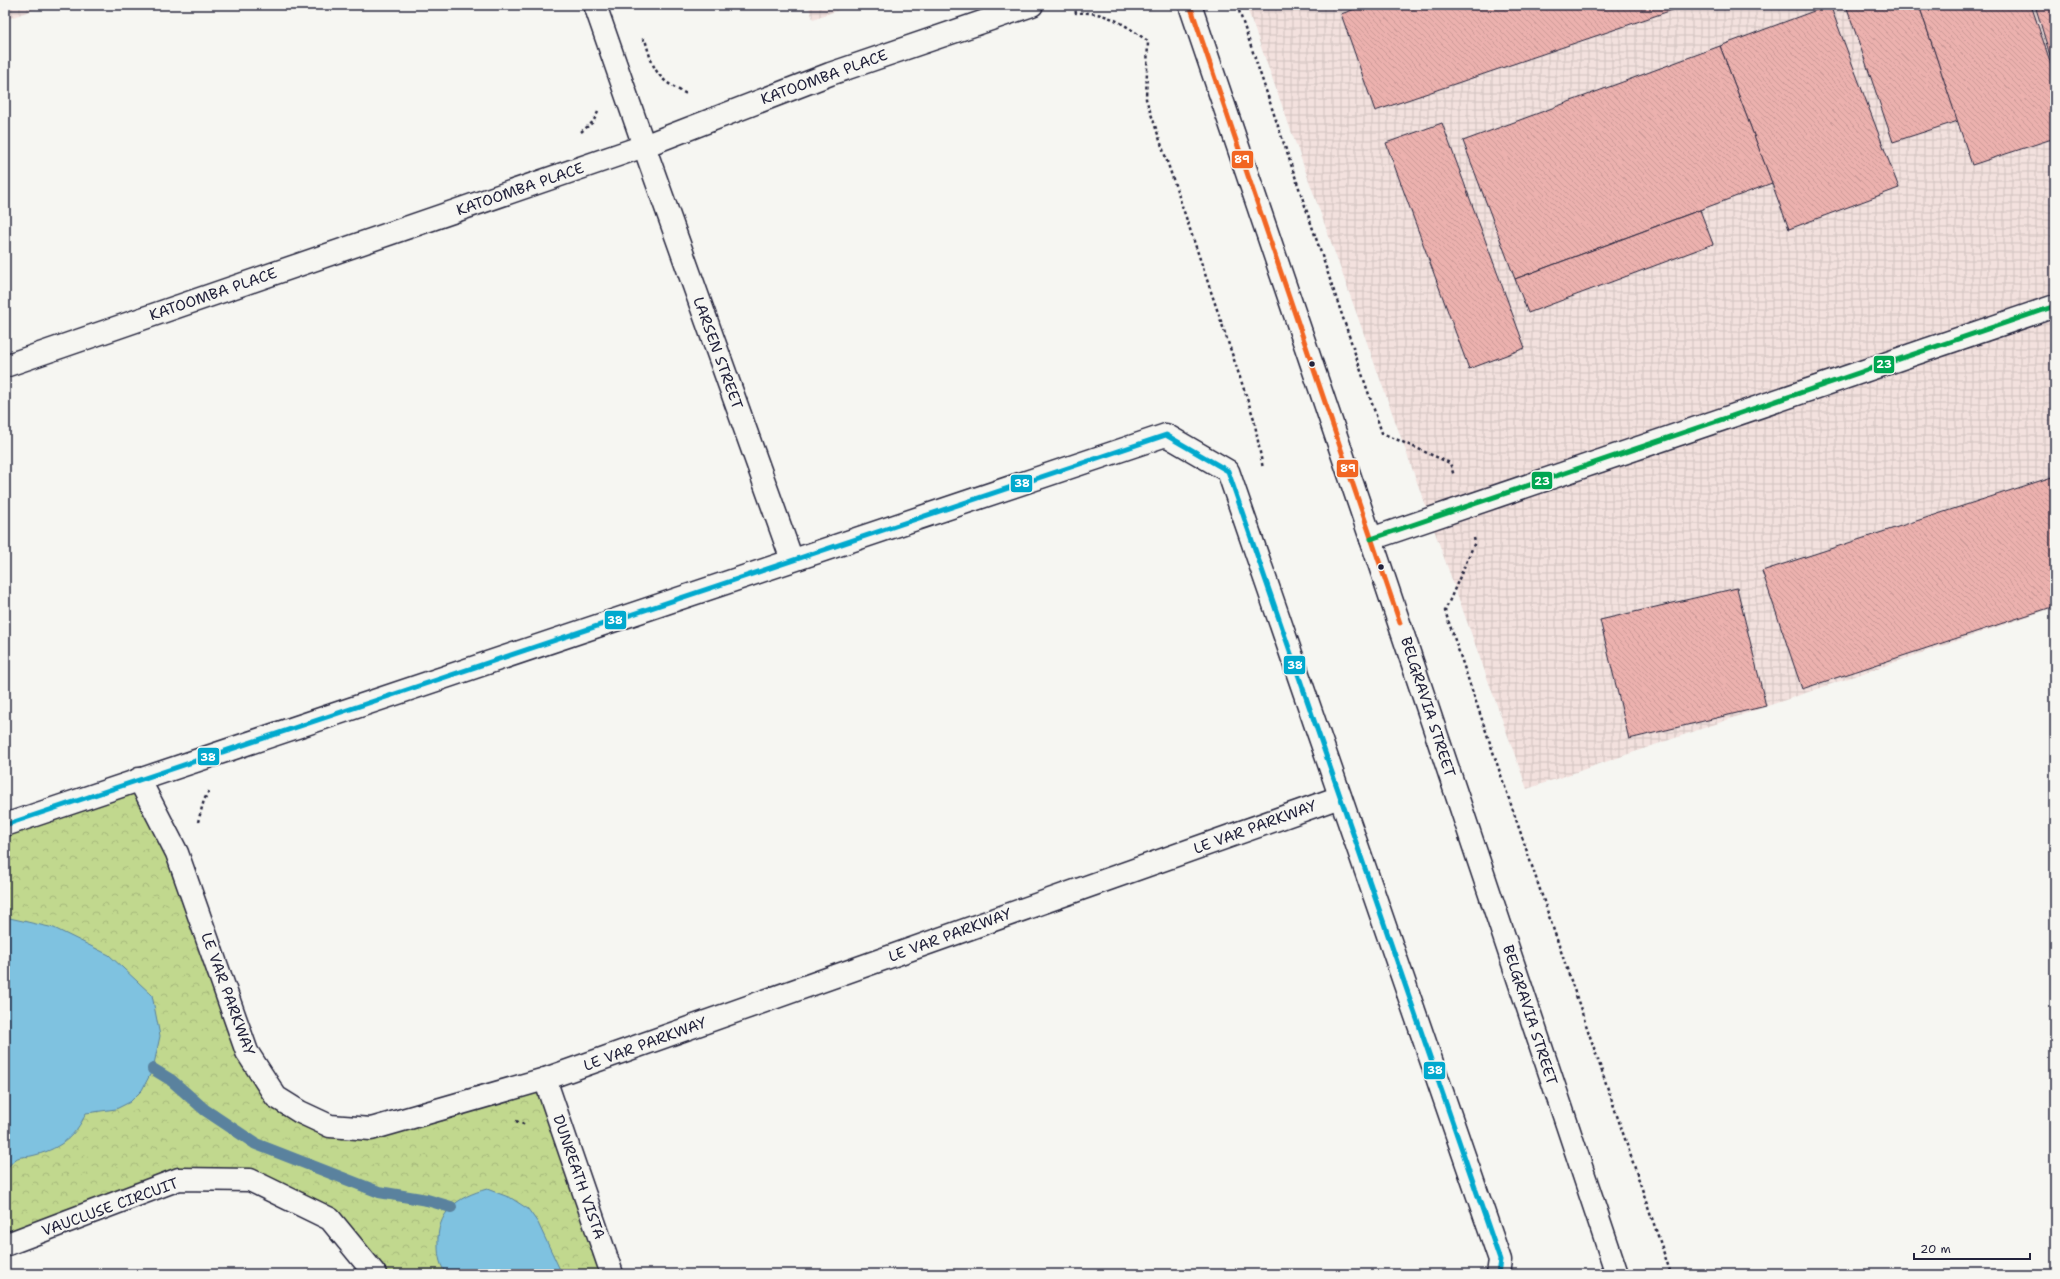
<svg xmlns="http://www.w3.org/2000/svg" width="2060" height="1279" font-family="'Shantell Sans',sans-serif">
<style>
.industrial{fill:url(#industrial-grid)}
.park{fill:url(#park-crowns);stroke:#727d64}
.water{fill:#7fc2e0;stroke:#5a829e}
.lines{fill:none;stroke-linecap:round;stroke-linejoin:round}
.stream{stroke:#5a829e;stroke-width:12}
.building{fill:url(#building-back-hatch);stroke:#22223b}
.street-casing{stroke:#22223b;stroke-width:25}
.primary-casing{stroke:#22223b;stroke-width:25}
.path{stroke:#22223b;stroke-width:2.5;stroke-dasharray:3 3;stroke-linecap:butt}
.street{stroke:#f6f6f2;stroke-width:22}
.primary{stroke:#f6f6f2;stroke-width:22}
.bus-1-casing{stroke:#f6f6f2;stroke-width:8}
.bus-2-casing{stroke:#f6f6f2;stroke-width:8}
.bus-3-casing{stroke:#f6f6f2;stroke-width:8}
.bus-1{stroke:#f26522;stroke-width:5}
.bus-2{stroke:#00a651;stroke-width:5}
.bus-3{stroke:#00a9ce;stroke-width:5}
.bus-dot{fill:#22223b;stroke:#f6f6f2;stroke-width:1.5}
.labels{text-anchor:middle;stroke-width:4;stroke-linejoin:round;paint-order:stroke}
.street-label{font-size:15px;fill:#22223b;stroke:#f6f6f2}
.line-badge{stroke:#f6f6f2;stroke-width:1.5}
.badge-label{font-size:11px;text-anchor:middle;font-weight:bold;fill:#fff}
</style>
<defs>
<pattern id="industrial-grid" width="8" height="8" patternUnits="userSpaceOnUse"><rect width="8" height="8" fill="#f3e1de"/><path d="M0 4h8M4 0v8" fill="none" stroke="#d0c1bf"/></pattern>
<pattern id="park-crowns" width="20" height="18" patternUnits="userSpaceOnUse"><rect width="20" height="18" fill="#c1d88e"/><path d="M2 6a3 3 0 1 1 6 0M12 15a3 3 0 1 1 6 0" fill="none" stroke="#a6b97b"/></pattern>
<pattern id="building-back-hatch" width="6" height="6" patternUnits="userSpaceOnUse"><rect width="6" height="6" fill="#ecb1ae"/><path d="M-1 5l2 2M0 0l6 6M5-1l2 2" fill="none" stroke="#ca9897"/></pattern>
</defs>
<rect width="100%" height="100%" fill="#f6f6f2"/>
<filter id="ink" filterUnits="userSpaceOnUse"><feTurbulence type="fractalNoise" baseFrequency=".025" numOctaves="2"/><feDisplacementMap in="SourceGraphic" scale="8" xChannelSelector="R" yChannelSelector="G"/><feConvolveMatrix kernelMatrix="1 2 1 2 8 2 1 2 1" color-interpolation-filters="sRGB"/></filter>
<g filter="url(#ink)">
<g class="industrial">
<polygon points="5,5 46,5 5,20"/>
<polygon points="808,5 853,5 813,19"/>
<polygon points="1246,5 2055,5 2055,607 1527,789"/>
</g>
<polygon class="park" points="139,779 276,1097 371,1129 545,1079 612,1274 375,1274 330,1219 250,1180 169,1184 5,1245 5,825"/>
<g class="water">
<path d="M5 917 54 928 109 955 152 995 160 1036 153 1069 142 1090 130 1102 116 1109 86 1113C75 1138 58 1150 31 1156 27 1157 20 1156 16 1159 12 1162 9 1166 5 1170Z"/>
<path d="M487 1189 511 1198 528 1209 538 1223 562 1274H447C440 1267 438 1256 438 1246 436 1212 457 1197 487 1189Z"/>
</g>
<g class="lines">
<polyline class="stream" points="153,1069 171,1080 205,1110 256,1144 379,1192 427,1200 451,1207"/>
</g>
<g class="building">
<polygon points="1366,5 1687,5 1375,111 1341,14"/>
<polygon points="1830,5 1899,188 1789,229 1720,46"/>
<polygon points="1855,5 1919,5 1958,121 1893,142 1847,8"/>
<polygon points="1919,5 2031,5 2055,76 2055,138 1972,165"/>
<polygon points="2035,5 2055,5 2055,72"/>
<polygon points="1720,46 1772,183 1515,279 1463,141"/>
<polygon points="1442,123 1525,348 1469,369 1386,143"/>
<polygon points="1700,210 1713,244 1528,313 1515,279"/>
<polygon points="2055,476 2055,606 1802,689 1762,571"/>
<polygon points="1737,588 1766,706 1629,739 1600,620"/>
</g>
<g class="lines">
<g class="street-casing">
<g id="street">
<polyline points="595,5 644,146 792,560"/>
<polyline points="5,366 644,146 830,74 1032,5"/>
<polyline points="1371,539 2055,306"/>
<polyline points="139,779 177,853 247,1052 276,1097 300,1112 330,1126 371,1129 545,1079 1340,797"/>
<polyline points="5,825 1166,435 1228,471 1500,1260 1498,1274"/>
<polyline points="545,1079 612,1274"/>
<polyline points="5,1245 179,1179 250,1180 330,1219 375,1274"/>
</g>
</g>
<g class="primary-casing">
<polyline id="primary" points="1190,5 1371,539 1617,1274"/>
</g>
<g class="path">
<path d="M1074 5 1076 13C1108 11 1123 24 1148 41L1146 99 1254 419 1263 469"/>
<polyline points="1237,5 1382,433 1450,463 1454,476"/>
<polyline points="919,8 926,5"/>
<path d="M642 40 645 39C653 70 657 80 687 94"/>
<polyline points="581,132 593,122 598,112"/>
<polyline points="1474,538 1475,542 1445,611 1671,1274"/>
<polyline points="198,822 204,800 209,791"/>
<polyline points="516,1121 526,1125"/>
</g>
<use href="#street" class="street"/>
<use href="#primary" class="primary"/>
<g class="bus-1-casing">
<polyline id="bus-1" points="1190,5 1400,623"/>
</g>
<g class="bus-2-casing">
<polyline id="bus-2" points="1371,539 2055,306"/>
</g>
<g class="bus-3-casing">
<polyline id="bus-3" points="5,825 1166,435 1228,471 1500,1260 1498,1274"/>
</g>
<use href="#bus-1" class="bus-1"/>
<use href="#bus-2" class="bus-2"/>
<use href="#bus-3" class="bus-3"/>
</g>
</g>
<g class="bus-dot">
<circle cx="1312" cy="364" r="3.5"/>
<circle cx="1381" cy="567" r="3.5"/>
</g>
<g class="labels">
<g class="street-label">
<text transform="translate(824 77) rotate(-20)" y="5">KATOOMBA PLACE</text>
<text transform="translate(520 189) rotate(-19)" y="5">KATOOMBA PLACE</text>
<text transform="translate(213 294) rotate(-19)" y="5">KATOOMBA PLACE</text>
<text transform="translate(718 353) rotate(70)" y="5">LARSEN STREET</text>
<text transform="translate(1428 707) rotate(72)" y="5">BELGRAVIA STREET</text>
<text transform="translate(1255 827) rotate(-20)" y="5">LE VAR PARKWAY</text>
<text transform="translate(950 935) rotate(-20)" y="5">LE VAR PARKWAY</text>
<text transform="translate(228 994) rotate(70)" y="5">LE VAR PARKWAY</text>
<text transform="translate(1530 1015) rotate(72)" y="5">BELGRAVIA STREET</text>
<text transform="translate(645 1044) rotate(-20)" y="5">LE VAR PARKWAY</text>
<text transform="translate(579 1177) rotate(71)" y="5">DUNREATH VISTA</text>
<text transform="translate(110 1207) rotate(-20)" y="5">VAUCLUSE CIRCUIT</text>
</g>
</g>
<g class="line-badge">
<rect x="1231" y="150" width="23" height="19" rx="4" fill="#f26522"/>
<rect x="1873" y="355" width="22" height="19" rx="4" fill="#00a651"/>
<rect x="1336" y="459" width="23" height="19" rx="4" fill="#f26522"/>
<rect x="1531" y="471" width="22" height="19" rx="4" fill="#00a651"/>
<rect x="1010" y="474" width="23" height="19" rx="4" fill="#00a9ce"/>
<rect x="604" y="610" width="23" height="20" rx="4" fill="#00a9ce"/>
<rect x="1283" y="655" width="23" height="20" rx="4" fill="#00a9ce"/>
<rect x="197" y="747" width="23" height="19" rx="4" fill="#00a9ce"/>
<rect x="1423" y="1061" width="23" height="19" rx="4" fill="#00a9ce"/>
</g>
<g class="badge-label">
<text x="1242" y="163">89</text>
<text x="1884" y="368">23</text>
<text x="1348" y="472">89</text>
<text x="1542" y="485">23</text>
<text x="1022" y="487">38</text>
<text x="615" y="624">38</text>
<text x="1295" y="669">38</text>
<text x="208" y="761">38</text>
<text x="1435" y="1074">38</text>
</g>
<rect width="2060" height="1279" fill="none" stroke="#f6f6f2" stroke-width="20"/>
<rect x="10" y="10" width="2040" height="1259" fill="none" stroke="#22223b" stroke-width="1.5" filter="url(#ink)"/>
<path d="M1914 1253v6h116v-6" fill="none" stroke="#22223b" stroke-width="2"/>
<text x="1920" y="1253" font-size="12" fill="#22223b" stroke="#f6f6f2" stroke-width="3" paint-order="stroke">20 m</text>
</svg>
